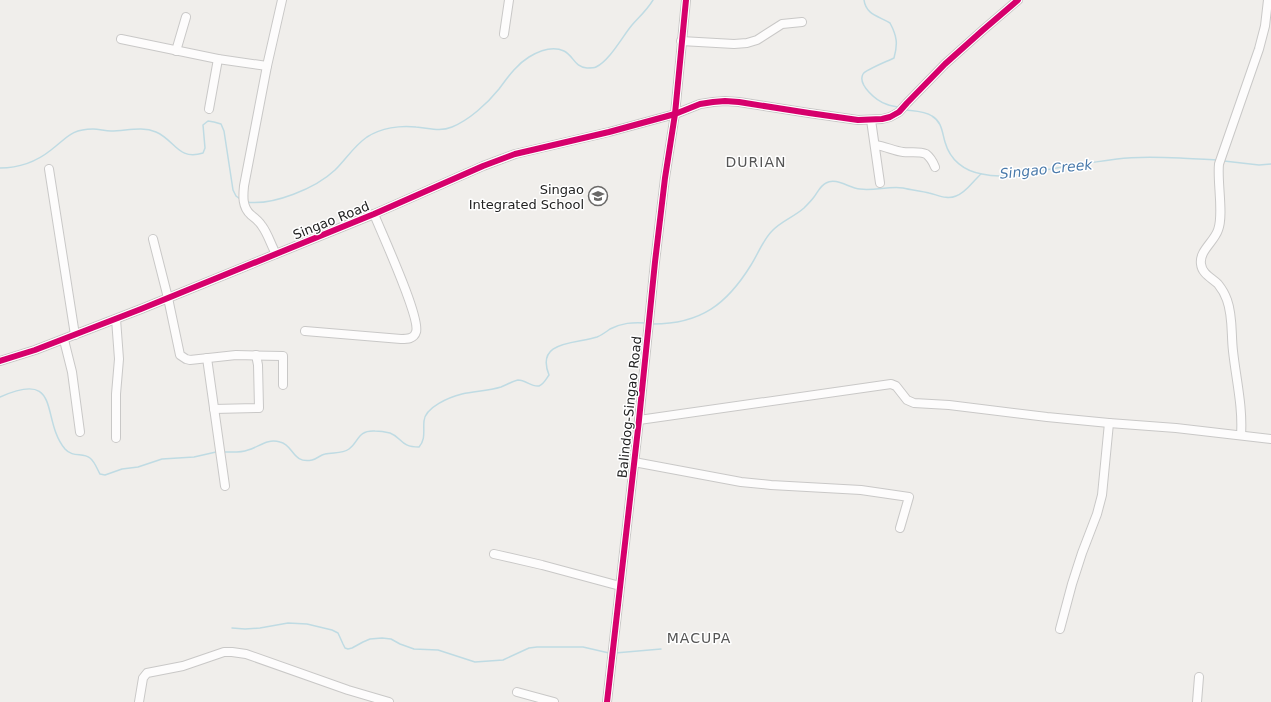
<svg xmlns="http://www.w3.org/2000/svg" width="1271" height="702" font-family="'DejaVu Sans',sans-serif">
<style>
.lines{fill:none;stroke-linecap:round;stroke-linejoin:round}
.stream{stroke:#bfdbe3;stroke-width:1.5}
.minor-casing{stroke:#c9c8c7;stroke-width:10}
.minor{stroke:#fdfcfc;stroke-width:8}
.cycleway-casing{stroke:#fff;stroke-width:8}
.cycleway{stroke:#d6006c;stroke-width:6}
.labels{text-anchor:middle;stroke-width:3;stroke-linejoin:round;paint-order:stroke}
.poi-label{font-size:13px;fill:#222;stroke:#fff;text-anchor:end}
.street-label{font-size:13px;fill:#222;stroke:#fff}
.neighbourhood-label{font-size:14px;letter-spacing:1px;fill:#555;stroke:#fff}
.water-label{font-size:14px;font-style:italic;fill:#4a7aab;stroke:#fff}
</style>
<rect width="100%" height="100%" fill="#f0eeeb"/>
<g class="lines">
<g class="stream">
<path d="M864 0C866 15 879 16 890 23 897 36 898 44 894 58 888 61 865 70 863 74 857 85 877 101 886 104 890 106 894 106 898 107"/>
<path d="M906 110C915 111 925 111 932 116 942 122 942 132 945 142 950 160 964 171 982 174 1004 179 1028 173 1051 169 1073 165 1095 162 1117 159 1138 156 1159 157 1180 158 1193 159 1205 159 1217 160"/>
<polyline points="1224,161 1259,165 1271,164"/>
<path d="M0 168C19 168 36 162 51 150 67 138 71 129 93 129 99 129 105 131 111 131 126 131 142 126 156 132 175 140 178 161 203 153L205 148 203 125 208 121 214 122 221 124 224 131 233 190 236 196 240 199"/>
<path d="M246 202C273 206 316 188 335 170 346 159 354 146 367 137 381 128 400 125 416 127 429 128 440 132 452 127 469 120 487 104 499 89 508 77 516 65 529 57 539 51 553 46 564 51 574 56 574 67 587 68 590 68 594 68 596 67 610 60 622 37 632 25 639 17 647 10 653 0"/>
<path d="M653 324C701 324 727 304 751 265 758 254 763 240 772 231 781 221 794 217 804 208 807 205 811 201 814 197 818 192 820 186 826 183 836 177 849 188 860 189 874 191 889 186 903 188 911 190 921 191 929 193 938 195 947 200 956 196 966 193 973 181 981 174"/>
<path d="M0 397C63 369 40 419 65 449 73 458 83 452 90 458 95 462 97 469 100 474L105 475 122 469 138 467 162 459 194 457 216 452"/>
<path d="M224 452C232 452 240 453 248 450 259 447 267 438 280 442 294 445 292 464 312 460 317 459 320 455 325 454 333 452 342 454 349 449 359 442 357 430 375 431 379 431 386 432 390 433 403 438 400 447 419 447 426 439 423 431 424 421 425 407 450 397 462 394 475 391 488 391 501 387 506 385 513 381 518 380 526 380 531 387 539 386 544 384 546 379 549 375 535 340 576 344 597 337 602 335 606 332 610 329 622 323 632 322 646 323"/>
<polyline points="232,628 245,629 260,628 288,623 307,624 332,630 338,633 343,644 345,648 348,649 352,648 363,642 370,639 382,638 391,639 400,644 414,649 438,650 475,662 503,660 529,648 537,647 583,647 609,653"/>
<polyline points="615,653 661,649"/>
</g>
<g class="minor-casing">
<g id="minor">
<polyline points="504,34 509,0"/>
<polyline points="121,39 218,59 267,66"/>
<polyline points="681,41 734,44 747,43 757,40 782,24 802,22"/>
<polyline points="176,51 186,17"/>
<polyline points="209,109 218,59"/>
<polyline points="871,120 880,183"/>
<path d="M875 145C885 146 894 151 903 152 910 153 919 151 926 154 930 157 933 162 935 167"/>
<polyline points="49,169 75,335"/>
<polyline points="153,239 168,298 180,355 186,359 190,360 236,355 283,356 283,385"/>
<path d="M276 254C271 245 268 234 262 226 259 221 255 218 251 215 242 207 243 196 244 186L267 66 282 0"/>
<polyline points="116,319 119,359 116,394 116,438"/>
<path d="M305 331 401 339C407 339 414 339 416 332 421 318 381 232 374 214"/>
<polyline points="64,340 72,372 80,432"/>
<polyline points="207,358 225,486"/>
<polyline points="0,361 35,350 141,309 374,214 483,166 515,154 609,132 675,114 700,104 713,102 725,101 739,102 809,113 858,120 882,119 890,117 899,112 907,103 945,64 983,30 1018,0"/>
<polyline points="214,409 259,408 258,365 256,355"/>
<polyline points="639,420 891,384 896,386 907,400 914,403 949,405 1047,417 1109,423 1176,428 1271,439"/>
<path d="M1241 435C1243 407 1236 379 1233 351 1231 335 1233 316 1227 300 1225 294 1222 289 1218 284 1212 278 1202 274 1201 264 1199 251 1214 242 1218 230 1224 215 1217 182 1219 164L1259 49 1265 26 1268 0"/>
<polyline points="634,462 741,482 771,485 861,490 909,497 900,528"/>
<polyline points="494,554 542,565 620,586"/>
<polyline points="1060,629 1072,584 1082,553 1097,514 1102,495 1109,423"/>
<polyline points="517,692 554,702"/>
<polyline points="139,702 143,678 147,673 183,666 224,652 232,652 246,654 348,690 389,702"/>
<polyline points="607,702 639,420 655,262 665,178 675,114 686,0"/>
<polyline points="1197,702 1199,677"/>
</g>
</g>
<use href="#minor" class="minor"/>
<g class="cycleway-casing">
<g id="cycleway">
<polyline points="0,361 35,350 141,309 374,214 483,166 515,154 609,132 675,114 700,104 713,102 725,101 739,102 809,113 858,120 882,119 890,117 899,112 907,103 945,64 983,30 1018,0"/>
<polyline points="607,702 639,420 655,262 665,178 675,114 686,0"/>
</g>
</g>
<use href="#cycleway" class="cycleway"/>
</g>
<defs>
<g id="school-ring" transform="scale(1)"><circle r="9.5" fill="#fff" stroke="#6a6968" stroke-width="1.5"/><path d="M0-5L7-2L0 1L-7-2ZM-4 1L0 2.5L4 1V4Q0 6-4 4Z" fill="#6a6968"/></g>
</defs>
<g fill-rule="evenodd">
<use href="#school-ring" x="598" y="196"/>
</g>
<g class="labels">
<g class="poi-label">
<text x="584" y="194">Singao<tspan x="584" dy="15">Integrated School</tspan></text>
</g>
<g class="street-label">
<text transform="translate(331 220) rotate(-22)" y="5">Singao Road</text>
<text transform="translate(629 407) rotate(-84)" y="5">Balindog-Singao Road</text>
</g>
<g class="neighbourhood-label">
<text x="756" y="167">DURIAN</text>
<text x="699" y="643">MACUPA</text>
</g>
<g class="water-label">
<text transform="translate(1046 169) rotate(-6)" y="5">Singao Creek</text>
</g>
</g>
</svg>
